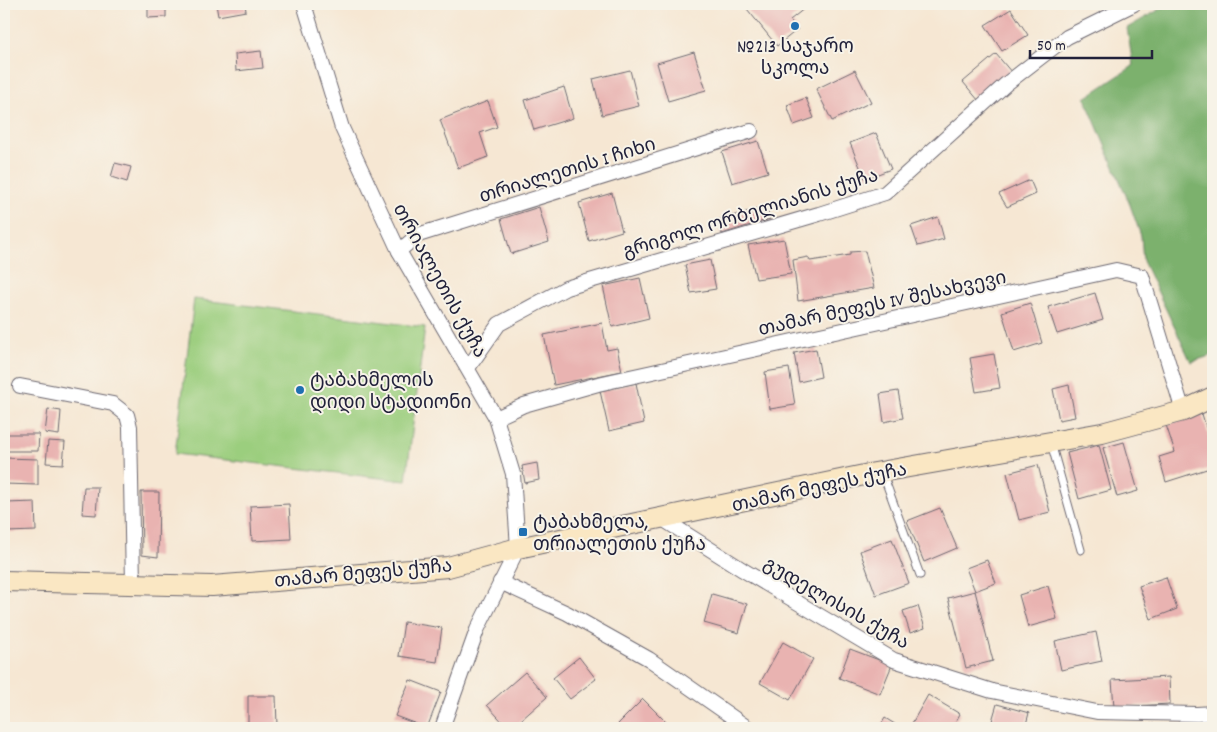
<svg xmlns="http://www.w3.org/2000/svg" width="1217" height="732" font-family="Dekko,'Noto Sans Georgian',sans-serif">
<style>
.green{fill:#9bce7e;stroke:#5e785c}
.forest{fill:#7cb16d;stroke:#4f6a54}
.building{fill:#e9b3b1}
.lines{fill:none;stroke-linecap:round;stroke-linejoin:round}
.lane-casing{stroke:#6c6770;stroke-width:9}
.street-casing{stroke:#6c6770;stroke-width:16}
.secondary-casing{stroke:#6c6770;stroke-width:22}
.lane{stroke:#fff;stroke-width:7}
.street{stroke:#fff;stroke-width:14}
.secondary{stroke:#fae7c3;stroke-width:20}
.poi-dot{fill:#1f6fb2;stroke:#f7f3e8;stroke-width:2}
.labels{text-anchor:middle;stroke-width:4;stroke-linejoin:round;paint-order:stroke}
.poi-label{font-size:19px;fill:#22223b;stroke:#f7f3e8;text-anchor:start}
.street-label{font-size:19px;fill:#22223b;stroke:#f7f3e8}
</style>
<rect width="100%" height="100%" fill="#f7f3e8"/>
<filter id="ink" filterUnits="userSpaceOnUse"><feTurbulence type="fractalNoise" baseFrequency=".02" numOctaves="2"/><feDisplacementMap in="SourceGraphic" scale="10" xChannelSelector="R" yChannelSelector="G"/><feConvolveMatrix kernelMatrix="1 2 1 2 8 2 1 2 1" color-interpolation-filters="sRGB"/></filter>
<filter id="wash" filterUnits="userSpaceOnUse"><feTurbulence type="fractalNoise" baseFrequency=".0096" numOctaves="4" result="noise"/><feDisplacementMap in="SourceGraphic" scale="20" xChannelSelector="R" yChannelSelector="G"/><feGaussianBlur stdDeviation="1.12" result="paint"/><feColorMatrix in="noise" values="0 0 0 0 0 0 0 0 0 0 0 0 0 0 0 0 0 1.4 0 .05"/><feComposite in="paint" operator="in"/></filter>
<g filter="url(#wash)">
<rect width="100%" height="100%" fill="#f6e7d3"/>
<polygon class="green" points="194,299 425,327 406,481 175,454"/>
<polygon class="forest" points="1169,4 1213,4 1213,355 1191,362 1143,261 1141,236 1130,205 1085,98 1133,66 1127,28"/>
<g id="blocks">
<g class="building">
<polygon points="148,4 166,4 166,17 148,18"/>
<polygon points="216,4 245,4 246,11 218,16"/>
<polygon points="743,4 810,4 790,20 798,29 777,46"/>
<polygon points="1011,9 1028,35 1002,51 985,25"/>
<polygon points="261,51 263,68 236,71 235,54"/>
<polygon points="694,52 706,90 668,101 657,63"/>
<polygon points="996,54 1012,73 979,101 963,82"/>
<polygon points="630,70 639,106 602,115 593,79"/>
<polygon points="855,70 871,102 832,121 816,89"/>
<polygon points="564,87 573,118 534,130 525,100"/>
<polygon points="806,98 814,118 794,125 787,105"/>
<polygon points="488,101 497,127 480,133 488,157 458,168 440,120"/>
<polygon points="876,133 891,169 865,179 850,143"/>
<polygon points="758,141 768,172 732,183 722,152"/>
<polygon points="115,163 131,167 127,182 111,177"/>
<polygon points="1030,180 1036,194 1007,207 999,194"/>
<polygon points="612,193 622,231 589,241 579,203"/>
<polygon points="767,206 770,219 722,234 718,220"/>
<polygon points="539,207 549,242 511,254 501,219"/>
<polygon points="938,217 944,239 918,246 911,226"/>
<polygon points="784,239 791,274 756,279 748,245"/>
<polygon points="865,251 874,288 798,301 793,260 808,257 810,261 850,255 850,252"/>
<polygon points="710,260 716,289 691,293 685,265"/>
<polygon points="640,278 649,318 612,327 603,286"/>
<polygon points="1095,293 1103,320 1057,334 1048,307"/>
<polygon points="1030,303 1042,343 1014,352 1002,312"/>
<polygon points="602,323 607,350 617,348 622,371 554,385 544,335"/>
<polygon points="816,349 821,377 799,382 794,353"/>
<polygon points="994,354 1000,388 976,392 970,358"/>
<polygon points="789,368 795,405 770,409 765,372"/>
<polygon points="636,383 644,423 609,431 600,391"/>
<polygon points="1069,385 1075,417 1059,420 1053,389"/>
<polygon points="898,391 903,418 884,422 880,394"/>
<polygon points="48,409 61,411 59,435 45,433"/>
<polygon points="1202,414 1213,450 1213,467 1166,482 1159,457 1175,452 1166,425"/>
<polygon points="4,434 39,434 38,451 4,451"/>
<polygon points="48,441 65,442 63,464 46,463"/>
<polygon points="1124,442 1138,491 1117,497 1103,448"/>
<polygon points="1099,445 1111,490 1079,499 1067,453"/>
<polygon points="4,458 38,459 38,485 4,484"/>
<polygon points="537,463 539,480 525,483 522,466"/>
<polygon points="1038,465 1050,512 1019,520 1007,473"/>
<polygon points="84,487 98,487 96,515 82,514"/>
<polygon points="141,492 159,492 158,557 142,555"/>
<polygon points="35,502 36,531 7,532 6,503"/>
<polygon points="289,504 291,539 252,541 250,506"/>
<polygon points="940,508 957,548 924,562 907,521"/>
<polygon points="892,539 909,583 876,595 860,551"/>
<polygon points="987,560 996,583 975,591 966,568"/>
<polygon points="1166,577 1177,609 1151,619 1139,586"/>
<polygon points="1048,586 1057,619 1028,627 1019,595"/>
<polygon points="975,591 993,661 966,668 948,598"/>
<polygon points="712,594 747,604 739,633 704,623"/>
<polygon points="918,606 925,628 910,633 903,611"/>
<polygon points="404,622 442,628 437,662 399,656"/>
<polygon points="1096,632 1102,661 1061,670 1055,641"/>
<polygon points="783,642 813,659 790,700 760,683"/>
<polygon points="850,649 892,665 880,694 839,678"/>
<polygon points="579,657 596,679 570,699 553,678"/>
<polygon points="525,672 547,697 512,728 508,728 487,705"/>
<polygon points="1169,677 1170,704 1114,707 1112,680"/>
<polygon points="410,680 441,692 427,728 395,716"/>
<polygon points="928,695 960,714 952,728 916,728 911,725"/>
<polygon points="248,696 276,696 277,726 248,726"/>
<polygon points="643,699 672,728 622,728 618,724"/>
<polygon points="997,704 1029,713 1025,728 1016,728 1017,727 992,721"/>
<polygon points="885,718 898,726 896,728 879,728"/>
</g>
</g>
</g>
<g filter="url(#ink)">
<use href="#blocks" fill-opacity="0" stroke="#6c6770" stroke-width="1"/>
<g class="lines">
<g class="lane-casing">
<g id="lane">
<polyline points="1051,443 1081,550"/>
<polyline points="882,472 920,575"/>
</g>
</g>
<g class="street-casing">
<g id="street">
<polyline points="304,4 342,128 399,251 496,418 513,474 518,548 477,630 442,728"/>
<polyline points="399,251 418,235 751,131"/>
<polyline points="468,368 499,324 566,288 819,214 885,193 1006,84 1067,37 1134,4"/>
<polyline points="20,386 113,404 127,415 130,427 133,584"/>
<polyline points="496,418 524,405 598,384 1116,270 1142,276 1183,411"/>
<polyline points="661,518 743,570 894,660 992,691 1097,712 1197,714 1213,713"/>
<polyline points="500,582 567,613 649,659 748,728"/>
</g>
</g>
<g class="secondary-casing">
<polyline id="secondary" points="4,581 212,586 448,567 518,548 869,474 1102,433 1183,411 1213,397"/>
</g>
<use href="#lane" class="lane"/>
<use href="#street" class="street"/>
<use href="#secondary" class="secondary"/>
</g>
</g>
<g class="poi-dot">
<circle cx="795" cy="26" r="5"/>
<circle cx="300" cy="390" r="5"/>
<rect x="518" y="527" width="10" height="10" rx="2.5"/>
</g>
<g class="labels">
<g class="poi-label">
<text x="795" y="52" text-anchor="middle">№213 საჯარო<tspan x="795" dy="22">სკოლა</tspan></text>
<text x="310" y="386">ტაბახმელის<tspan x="310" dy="22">დიდი სტადიონი</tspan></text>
<text x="533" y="528">ტაბახმელა,<tspan x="533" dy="22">თრიალეთის ქუჩა</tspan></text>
</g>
<g class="street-label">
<text transform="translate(567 169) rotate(-17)" y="7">თრიალეთის I ჩიხი</text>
<text transform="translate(750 212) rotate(-17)" y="7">გრიგოლ ორბელიანის ქუჩა</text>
<text transform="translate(441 280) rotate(61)" y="7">თრიალეთის ქუჩა</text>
<text transform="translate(882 302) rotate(-12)" y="7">თამარ მეფეს IV შესახვევი</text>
<text transform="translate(819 486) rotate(-12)" y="7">თამარ მეფეს ქუჩა</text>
<text transform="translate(363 572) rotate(-5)" y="7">თამარ მეფეს ქუჩა</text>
<text transform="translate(837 602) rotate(30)" y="7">გუდელისის ქუჩა</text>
</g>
</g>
<rect width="1217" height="732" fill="none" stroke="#f7f3e8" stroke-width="20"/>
<path d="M1030 50v8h122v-8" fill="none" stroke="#22223b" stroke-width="2.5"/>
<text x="1037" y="50" font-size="15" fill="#22223b" stroke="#f7f3e8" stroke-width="4" paint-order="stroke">50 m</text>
</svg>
